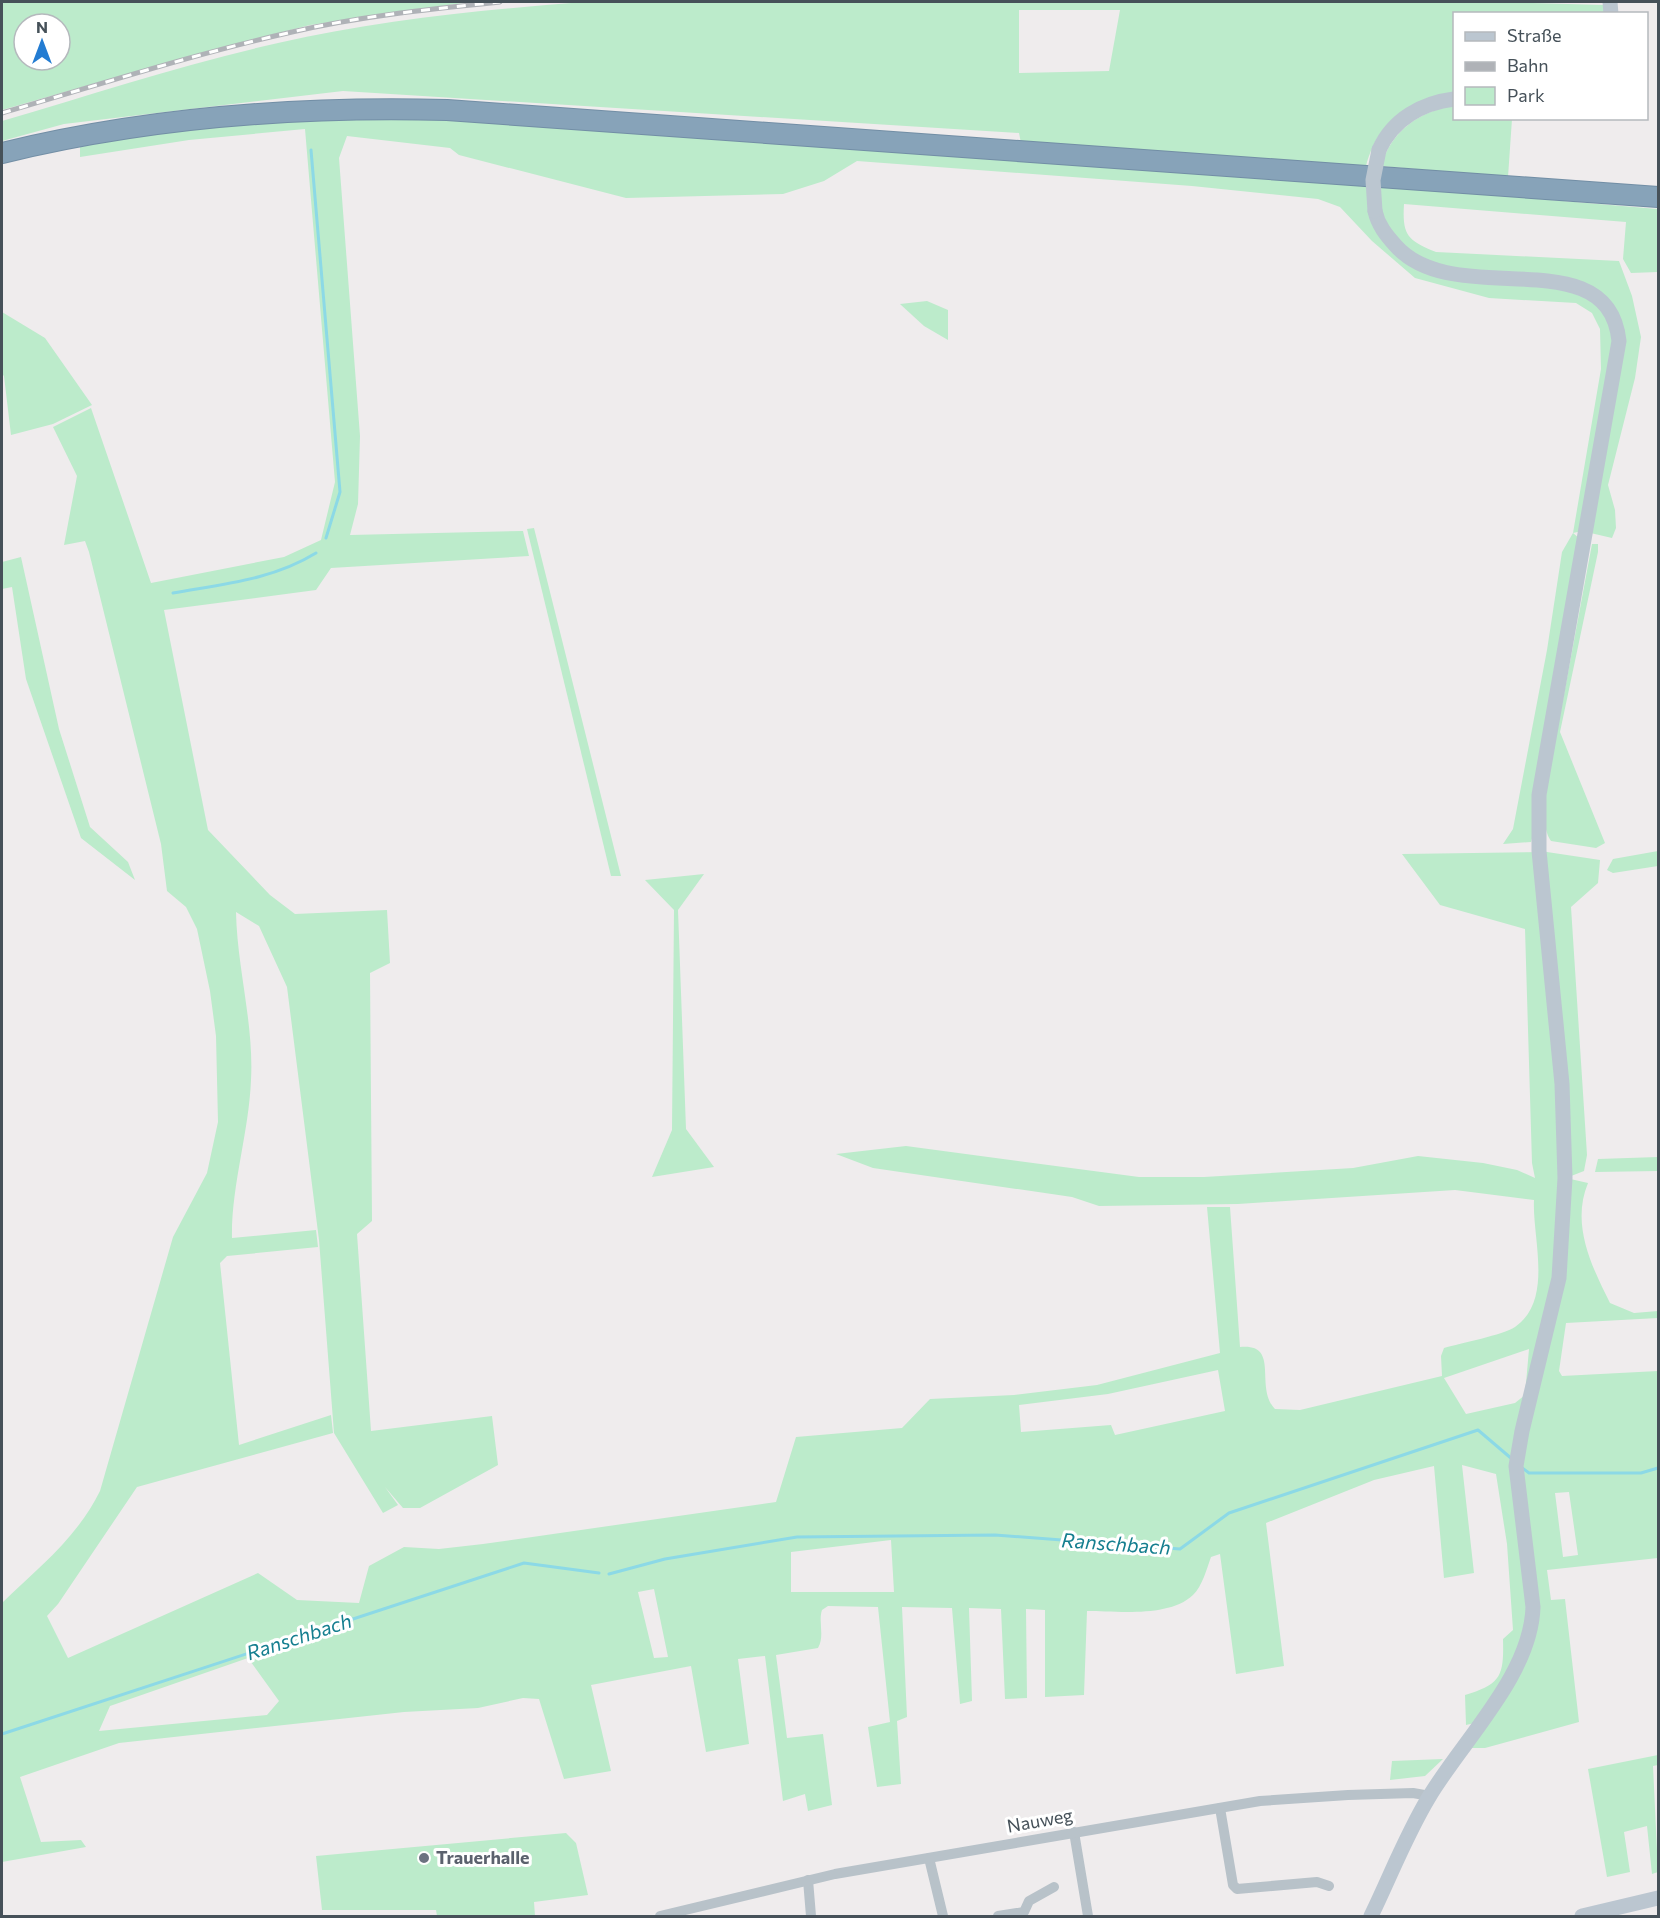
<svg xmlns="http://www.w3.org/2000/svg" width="1660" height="1918" font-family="Commissioner,sans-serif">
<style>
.green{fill:#bcebcb;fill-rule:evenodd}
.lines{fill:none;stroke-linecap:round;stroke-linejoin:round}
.stream{stroke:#8cd9e6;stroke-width:3}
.highway-casing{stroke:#728ea5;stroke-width:22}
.street{stroke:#b8c2c9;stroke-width:10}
.secondary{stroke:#bbc6d0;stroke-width:15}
.highway{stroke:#87a3b9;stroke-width:20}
.rail-casing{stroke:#afb2b7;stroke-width:5}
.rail{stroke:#fff;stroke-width:3;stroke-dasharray:9;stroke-linecap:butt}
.secondary-bridge{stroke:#bbc6d0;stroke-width:15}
.worship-dot{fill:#6b7280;stroke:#fff;stroke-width:2}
.labels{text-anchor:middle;stroke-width:6;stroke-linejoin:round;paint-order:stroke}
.street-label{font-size:18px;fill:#465159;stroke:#fff}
.worship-label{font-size:18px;font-weight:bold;fill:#5b616d;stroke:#fff;text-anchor:start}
.water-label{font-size:20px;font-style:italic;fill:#147e8f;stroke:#fff}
</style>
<rect width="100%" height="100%" fill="#efeced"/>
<g class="green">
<path d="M2 2H470L310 25 204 52 2 110ZM24 24H60V60H24Z"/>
<path d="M584 2H1498L1603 5 1605 13 1454 14V93C1408 111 1381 113 1366 166L1021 143 1019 133 343 91 64 124 2 141V121C93 94 185 64 278 43 379 20 481 10 584 2ZM1019 10H1120L1109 71 1019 73Z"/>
<path d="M1454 105V118L1512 119 1508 177 1381 166C1392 130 1419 112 1454 105Z"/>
<path d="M415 116 1301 179 1658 209V272L1631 273 1623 259 1626 222 1404 204C1402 236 1408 240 1436 252L1619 261 1632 296 1641 337 1635 378 1608 485 1615 510 1616 528 1612 538 1582 531 1573 533 1580 539 1535 828 1531 842 1503 844 1513 829 1547 650 1562 552 1573 533 1601 369 1600 329 1592 313 1576 303 1489 298 1415 278 1372 241 1340 207 1318 199 1192 186 857 161 824 181 783 194 626 198 459 155 450 148 347 136 339 158 360 436 358 504 350 535 523 531 529 556 331 568 316 590 164 610 208 830 270 895 295 914 387 910 390 963 370 973 372 1221 357 1234 371 1431 492 1416 498 1465 420 1508H403L385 1487 398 1505 383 1513 334 1433 319 1240 287 987 259 926 236 912C237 967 254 1024 251 1080 249 1132 231 1187 232 1238L316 1230 318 1247 227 1256 220 1263 239 1445 331 1415 333 1433 137 1487 58 1604 47 1616 68 1658 258 1573 297 1600 359 1603 369 1566 404 1547 439 1549 483 1544 776 1502 796 1437 902 1428 930 1399 1014 1395 1097 1385 1220 1353 1207 1207H1230L1240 1347C1281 1343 1254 1387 1275 1409L1300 1410 1442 1376 1441 1356 1444 1348C1461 1343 1503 1335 1515 1327 1554 1300 1532 1238 1534 1200L1455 1190 1238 1204 1099 1206 1072 1197 873 1168 836 1154 906 1146 1139 1177H1204L1353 1168 1418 1156 1483 1163 1517 1170 1535 1178 1532 1163 1525 929 1440 905 1402 854 1547 852 1600 860 1598 883 1571 907 1587 1155 1584 1171 1566 1178 1588 1183C1571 1224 1591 1265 1610 1303L1634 1313 1658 1311V1318L1566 1323 1559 1371 1562 1376 1658 1371V1558L1547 1570 1551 1600 1565 1599 1579 1722 1485 1748H1466L1479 1722 1466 1725 1465 1695C1501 1684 1504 1676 1503 1639L1513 1630 1507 1544 1496 1474 1462 1465 1474 1573 1444 1578 1434 1466 1374 1480 1266 1523 1284 1666 1236 1674 1220 1554 1211 1557C1207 1568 1202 1587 1193 1595 1169 1618 1116 1611 1087 1611L1084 1695 1045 1697V1610L1026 1609 1027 1698 1005 1699 1001 1609 969 1608 972 1701 960 1704 952 1608 902 1607 907 1717 897 1721 901 1784 877 1787 868 1727 890 1722 878 1607 828 1606 822 1610C818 1622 825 1636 818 1648L776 1655 787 1738 823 1734 832 1805 808 1811 805 1794 783 1801 765 1656 738 1659 749 1744 706 1752 691 1666 591 1685 611 1771 564 1779 539 1699 523 1698 478 1708 404 1712 119 1743 20 1777 41 1842 81 1840 86 1847 2 1862V1603C38 1568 77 1538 100 1491L173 1237 207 1173 218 1122 216 1036 210 991 197 929 186 907 167 891 161 844 89 552 85 541 64 545 77 476 53 427 91 408 151 583 284 557 321 540 335 482 305 129 189 140 80 157V147L153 133 302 117ZM1529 1349 1525 1395 1515 1403 1466 1414 1444 1378ZM1218 1370 1225 1411 1115 1435 1111 1425 1021 1432 1019 1405 1108 1394ZM1569 1492 1578 1555 1563 1557 1555 1493ZM891 1540 894 1592H791V1552ZM654 1589 668 1657 654 1658 638 1592ZM248 1658 279 1701 267 1715 99 1731 110 1706Z"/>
<polygon points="927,301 948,310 948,340 924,326 900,304"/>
<polygon points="2,312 45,338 92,405 53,424 11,435 4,376 2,374"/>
<polygon points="534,528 621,876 611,876 527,529"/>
<path d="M1592 544H1598V552L1560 732 1605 843 1596 848 1551 841C1540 826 1546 797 1548 780Z"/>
<polygon points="21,557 59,729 90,827 128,862 135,880 81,838 26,679 12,587 2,589 2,562"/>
<polygon points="1658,851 1658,866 1613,873 1607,870 1613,859"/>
<polygon points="704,874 678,910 686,1129 714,1167 652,1177 672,1130 674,910 645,880"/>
<polygon points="1658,1157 1658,1171 1595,1172 1598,1159"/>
<polygon points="1658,1755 1658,1765 1653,1766 1658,1872 1652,1874 1647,1826 1624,1832 1630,1872 1607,1877 1588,1769"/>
<polygon points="1443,1759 1425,1776 1390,1780 1392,1761"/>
<polygon points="566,1833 576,1843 588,1895 534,1902 535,1916 437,1916 436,1910 322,1910 316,1856"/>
</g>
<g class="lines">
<g class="stream">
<polyline points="311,150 340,492 326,538"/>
<path d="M173 593C223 584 272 580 316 553"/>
<polyline points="1521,1467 1529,1473 1641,1473 1658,1468"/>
<polyline points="609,1574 665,1559 797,1537 995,1535 1180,1549 1229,1513 1478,1430 1512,1459"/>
<polyline points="2,1734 524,1563 599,1573"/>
</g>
<g class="highway-casing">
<path id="highway" d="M2 153C149 117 296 106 447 110L1658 197"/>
</g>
<g class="street">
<polyline points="1220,1808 1233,1885 1237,1889 1317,1882 1329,1886"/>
<polyline points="1074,1832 1088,1916"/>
<polyline points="929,1858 943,1916"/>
<polyline points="808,1880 811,1916"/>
<polyline points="660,1916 835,1874 1260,1801 1348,1795 1413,1793 1430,1796"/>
<polyline points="998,1916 1024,1912 1029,1901 1054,1887"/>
</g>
<g class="secondary">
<polyline points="1610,2 1611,14"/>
<path d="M1379 150C1393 119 1422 103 1454 99"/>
<path d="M1371 1916C1390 1877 1406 1835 1429 1797 1463 1740 1531 1675 1533 1607L1516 1466 1522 1431 1559 1278 1565 1178 1562 1084 1539 851V795L1619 341C1608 237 1455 312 1396 246 1386 235 1378 225 1375 211"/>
<polyline points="1582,1916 1658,1898"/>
</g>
<use href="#highway" class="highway"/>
<g class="rail-casing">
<path id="rail" d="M2 113C98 85 194 54 292 32 360 16 431 9 500 2"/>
</g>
<use href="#rail" class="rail"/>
<polyline class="secondary-bridge" points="1375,211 1373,180 1379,150"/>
</g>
<circle class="worship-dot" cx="424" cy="1858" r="6"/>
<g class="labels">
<g class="street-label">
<text transform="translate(1040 1821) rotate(-10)" y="6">Nauweg</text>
</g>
<g class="worship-label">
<text x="436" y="1864">Trauerhalle</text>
</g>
<g class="water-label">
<text transform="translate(1116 1544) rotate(4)" y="7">Ranschbach</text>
<text transform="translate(299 1637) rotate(-18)" y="7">Ranschbach</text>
</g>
</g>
<rect width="1660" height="1918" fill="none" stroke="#465159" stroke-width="6"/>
<rect x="1453" y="12" width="195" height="108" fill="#ffffff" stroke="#b5b9bd" stroke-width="1.5"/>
<rect x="1465" y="32" width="30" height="9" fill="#bbc6d0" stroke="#b5b9bd" stroke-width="1.5"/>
<text x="1507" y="42" font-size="18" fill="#465159">Straße</text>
<rect x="1465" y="62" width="30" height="9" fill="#afb2b7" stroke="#b5b9bd" stroke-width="1.5"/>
<text x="1507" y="72" font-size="18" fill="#465159">Bahn</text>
<rect x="1465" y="87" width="30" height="18" fill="#bcebcb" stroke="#b5b9bd" stroke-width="1.5"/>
<text x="1507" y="102" font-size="18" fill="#465159">Park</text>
<g transform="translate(42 42)"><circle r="28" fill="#ffffff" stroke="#b5b9bd" stroke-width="1.5"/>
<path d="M0-4.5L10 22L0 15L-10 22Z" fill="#237cd2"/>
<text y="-9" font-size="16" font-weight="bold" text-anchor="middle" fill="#465159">N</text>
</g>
</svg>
